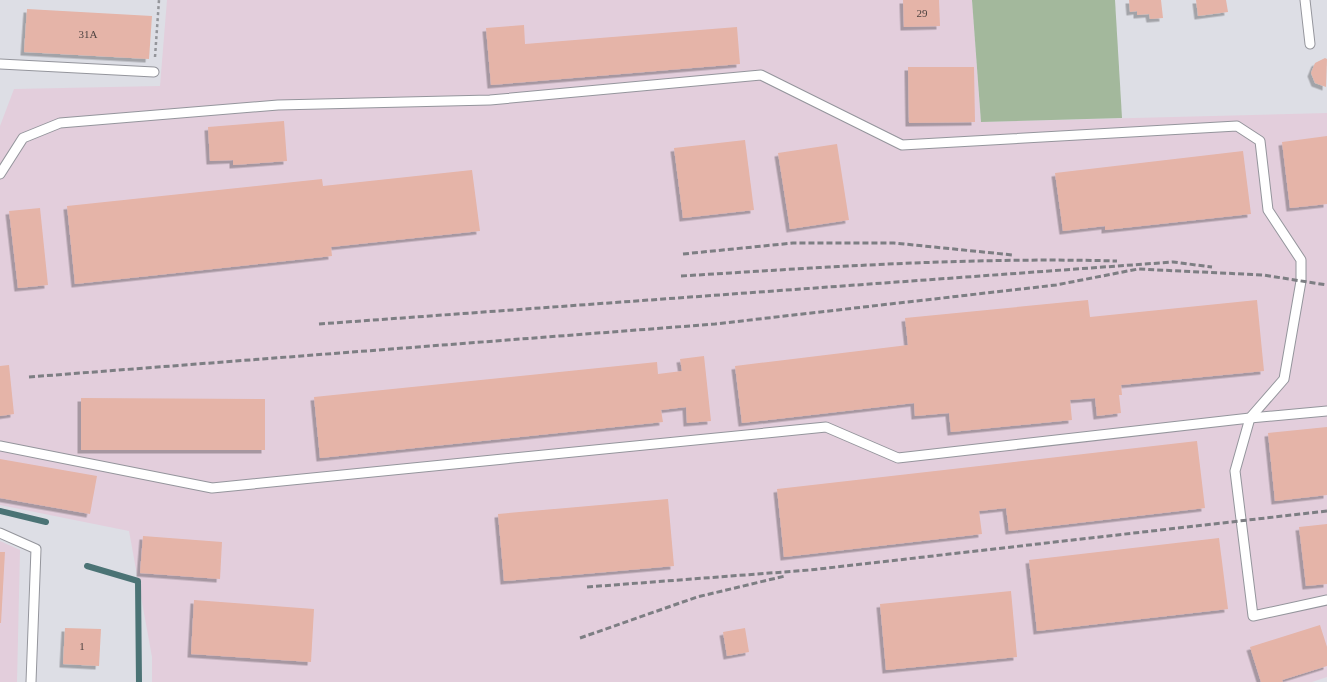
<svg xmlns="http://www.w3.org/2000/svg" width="1327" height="682" font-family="Georgia,serif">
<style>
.industrial{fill:#e3cedc}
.green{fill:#a3b89c}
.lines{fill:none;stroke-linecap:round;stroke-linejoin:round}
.stream{stroke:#4b7375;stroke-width:6}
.building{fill:#e5b4a8;filter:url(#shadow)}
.service-casing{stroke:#94959c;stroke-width:11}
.path{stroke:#94959a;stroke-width:2.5;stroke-dasharray:3 3;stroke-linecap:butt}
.service{stroke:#fff;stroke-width:9}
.rail{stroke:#7d7e83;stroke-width:3;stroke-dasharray:6 3;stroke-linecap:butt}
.labels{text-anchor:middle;stroke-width:3;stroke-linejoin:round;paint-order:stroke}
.number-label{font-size:11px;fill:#4f4442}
</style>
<defs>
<filter id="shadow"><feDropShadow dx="-3.5" dy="3.5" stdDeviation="0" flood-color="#0004"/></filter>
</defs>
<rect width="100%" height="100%" fill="#dddee5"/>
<g class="industrial">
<polygon points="167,0 972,0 981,122 1327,113 1327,677 1312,682 152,682 152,657 129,531 0,505 0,126 14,89 160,86"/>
<polygon points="0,541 20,550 17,682 0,682"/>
</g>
<polygon class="green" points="972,0 1115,0 1122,118 981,122"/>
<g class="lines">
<g class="stream">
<polyline points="0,511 46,522"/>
<polyline points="87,566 138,581 139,682"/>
</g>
</g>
<g class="building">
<polygon points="903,0 939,0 940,26 904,27"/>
<polygon points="1129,0 1161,0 1163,18 1150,19 1149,14 1137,15 1137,11 1130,12"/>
<polygon points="1196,0 1226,0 1228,12 1198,16"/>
<polygon points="27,9 152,16 149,59 24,52"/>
<polygon points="524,25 525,44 737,27 740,64 491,85 486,28"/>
<polygon points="1325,58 1327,59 1326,87 1315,83 1311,73 1315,63"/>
<polygon points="908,67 974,67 975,122 909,123"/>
<polygon points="284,121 287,161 233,165 233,160 210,161 208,127"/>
<polygon points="1327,136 1327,204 1290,208 1282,142"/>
<polygon points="745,140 754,210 683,218 674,148"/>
<polygon points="837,144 849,220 790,229 778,153"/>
<polygon points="1243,151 1251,214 1105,230 1105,226 1063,231 1055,173"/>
<polygon points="472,170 480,231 331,247 332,256 75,284 67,206 322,179 323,186"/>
<polygon points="40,208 48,285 18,288 9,211"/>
<polygon points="1088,300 1090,317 1257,300 1264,371 1121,385 1122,395 1119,395 1121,413 1097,416 1095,398 1070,400 1072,420 951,432 949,413 915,416 914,403 742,423 735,366 908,345 905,318"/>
<polygon points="704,356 711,421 687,423 686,407 661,410 663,422 320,458 314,397 657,362 658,374 682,371 680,359"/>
<polygon points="9,365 14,414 0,416 0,366"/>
<polygon points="81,398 265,399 265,450 81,450"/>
<polygon points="1327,427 1327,495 1275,501 1268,433"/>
<polygon points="1197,441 1205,508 1009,531 1006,508 979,511 982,534 784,557 777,489"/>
<polygon points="0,459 97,476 90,514 0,498"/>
<polygon points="668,499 674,566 504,581 498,514"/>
<polygon points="1327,524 1327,584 1306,586 1299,527"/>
<polygon points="143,536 222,542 220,579 140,573"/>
<polygon points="1219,538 1228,609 1037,631 1029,560"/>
<polygon points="0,552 5,552 1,623 0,623"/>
<polygon points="1011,591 1017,657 886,670 880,604"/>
<polygon points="194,600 314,609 311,662 191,654"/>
<polygon points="1320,625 1327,647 1327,666 1282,680 1283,682 1261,682 1250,647"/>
<polygon points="65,628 101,629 99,666 63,664"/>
<polygon points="745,628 749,652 727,656 723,632"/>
</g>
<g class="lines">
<g class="service-casing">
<g id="service">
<polyline points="1305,0 1310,44"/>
<polyline points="0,64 154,72"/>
<polyline points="0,174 23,138 60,123 278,105 490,100 761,75 902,145 1237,126 1260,141 1268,210 1301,260 1301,281 1284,379 1250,418 1235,471 1253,616 1327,600"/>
<polyline points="0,446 212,488 826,427 898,458 1250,418 1327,411"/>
<polyline points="0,533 36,549 31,682"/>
</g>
</g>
<polyline class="path" points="155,57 159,0"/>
<use href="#service" class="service"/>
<g class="rail">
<polyline points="683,254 793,243 894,243 1013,255"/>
<path d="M681 276C826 267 971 257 1117 261"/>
<polyline points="319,324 1173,262 1212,267"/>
<polyline points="29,377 715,324 1056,285 1138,269 1263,275 1327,285"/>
<polyline points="587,587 810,570 1327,511"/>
<polyline points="580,638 697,597 785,576"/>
</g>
</g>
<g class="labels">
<g class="number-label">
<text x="922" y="17">29</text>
<text x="88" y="38">31А</text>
<text x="82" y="650">1</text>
</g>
</g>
</svg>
